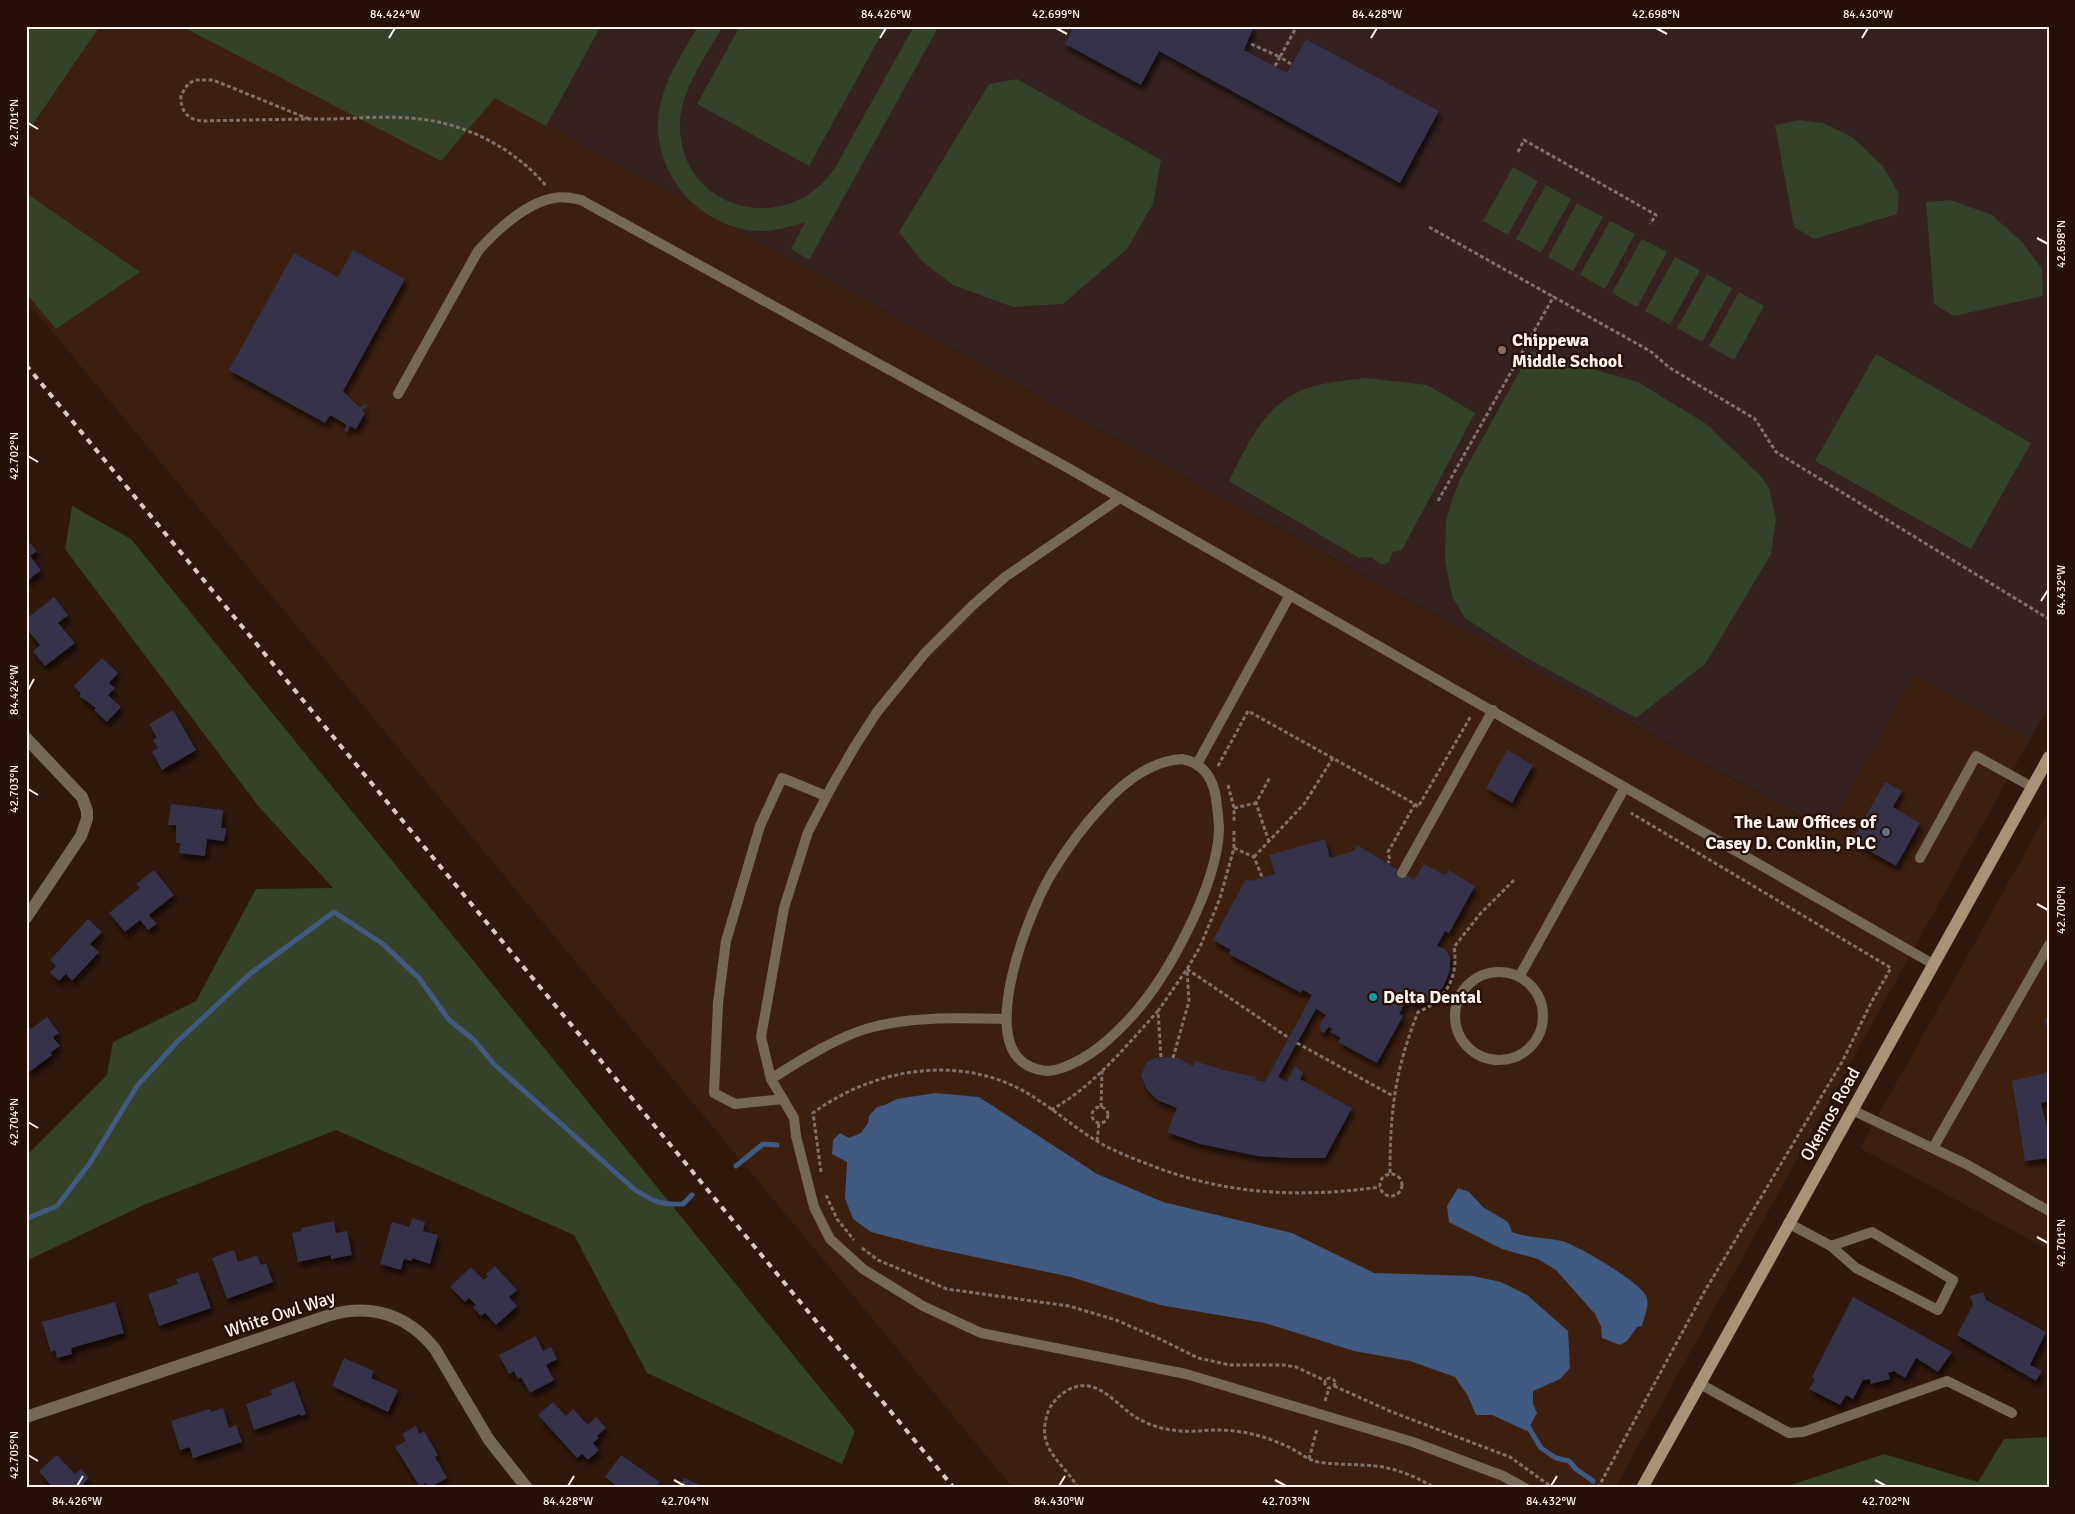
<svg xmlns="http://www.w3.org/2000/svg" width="2075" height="1514" font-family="Signika,sans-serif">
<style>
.built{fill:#3d1f10}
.education{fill:#342120}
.green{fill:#334229}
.water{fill:#415a82}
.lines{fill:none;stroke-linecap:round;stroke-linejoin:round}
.stream{stroke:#415a82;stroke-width:5}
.building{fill:#35314a;filter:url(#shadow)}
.path{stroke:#837068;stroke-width:3;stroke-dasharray:4 2.5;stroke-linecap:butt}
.lane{stroke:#766856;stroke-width:10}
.street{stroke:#766856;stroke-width:12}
.secondary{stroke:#a99275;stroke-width:12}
.rail{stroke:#d8cbc5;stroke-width:4;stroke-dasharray:6 6;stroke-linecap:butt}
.ticks{fill:none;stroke:#fdf2ed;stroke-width:2}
.education-dot{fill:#8d6e63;stroke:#260f05;stroke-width:2}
.service-dot{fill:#5c6f8a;stroke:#260f05;stroke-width:2}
.culture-dot{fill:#0f9aa8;stroke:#260f05;stroke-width:2}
.labels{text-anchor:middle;stroke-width:4.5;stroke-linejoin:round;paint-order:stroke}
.poi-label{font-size:18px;font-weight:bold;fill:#fdf2ed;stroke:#260f05;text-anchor:start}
.street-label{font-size:18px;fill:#fdf2ed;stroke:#260f05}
.neatline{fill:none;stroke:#fdf2ed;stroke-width:2}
.ticks-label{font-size:12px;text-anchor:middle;fill:#fdf2ed}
</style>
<defs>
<filter id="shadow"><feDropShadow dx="3" dy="5.5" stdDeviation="2.5" flood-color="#0009"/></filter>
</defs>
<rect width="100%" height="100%" fill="#30180d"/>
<g class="built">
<polygon points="26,26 369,26 1827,831 1915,674 2030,739 1615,1488 1013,1488 26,300"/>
<polygon points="2049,810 2049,1250 1860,1148"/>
</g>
<polygon class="education" points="369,26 2049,26 2049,706 2030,739 1915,674 1828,831"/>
<g class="green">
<polygon points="26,26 100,26 26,134"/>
<polygon points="181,26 601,26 546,126 495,98 441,161"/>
<path d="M698 26H723C706 56 681 89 680 123 678 211 789 240 836 166L914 26H939L809 260 791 249 805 222C790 227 776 231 760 231 697 229 647 168 660 105 666 77 684 51 698 26Z"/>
<polygon points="740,26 886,26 809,166 697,104"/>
<polygon points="1017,79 1161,160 1153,204 1127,249 1063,304 1013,307 953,285 923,262 899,232 989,84"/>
<polygon points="1799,120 1823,123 1852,137 1883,166 1899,194 1897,214 1814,239 1794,227 1775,125"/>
<polygon points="1513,167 1538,181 1508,235 1483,221"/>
<polygon points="1546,185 1571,199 1541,253 1516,239"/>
<polygon points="26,193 140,272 56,329 26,293"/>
<polygon points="1951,200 1992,215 2022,242 2042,269 2043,296 1954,316 1934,304 1926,202"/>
<polygon points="1577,203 1603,217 1573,271 1548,257"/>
<polygon points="1610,221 1635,234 1605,289 1580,275"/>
<polygon points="1642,239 1667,252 1637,307 1612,293"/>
<polygon points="1675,257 1700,270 1670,325 1645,311"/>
<polygon points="1707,274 1732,288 1702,342 1677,328"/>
<polygon points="1739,292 1764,306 1734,360 1709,346"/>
<polygon points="1531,351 1638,382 1705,423 1760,475 1769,488 1776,520 1771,554 1705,664 1636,718 1520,654 1465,618 1452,596 1445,560 1446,520 1451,503 1461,477"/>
<polygon points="1876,354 2031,443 1971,549 1815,461"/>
<path d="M1366 378 1427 385 1475 413 1402 550 1393 552 1389 562 1381 565 1371 557 1359 558 1229 481C1246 447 1262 409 1298 392 1318 382 1344 381 1366 378Z"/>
<polygon points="72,506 131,539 855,1431 842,1464 647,1373 574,1235 336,1130 146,1204 26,1261 26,1156 107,1075 113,1042 196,1001 256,889 333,888 259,807 65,549"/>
<polygon points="2049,1437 2049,1488 1782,1488 1884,1454 1978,1482 2004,1439"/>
</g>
<g class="water">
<polygon points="935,1093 979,1097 1097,1174 1163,1202 1292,1233 1374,1273 1473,1276 1501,1282 1527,1295 1568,1331 1570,1368 1560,1379 1533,1391 1533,1404 1537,1413 1527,1431 1492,1415 1476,1415 1468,1396 1455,1377 1410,1361 1354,1351 1265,1323 1160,1305 1071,1277 928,1247 871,1232 853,1219 845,1198 847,1162 832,1154 833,1140 840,1133 849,1138 861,1133 868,1123 869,1116 877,1107 885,1105 897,1099"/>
<path d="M1458 1188 1469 1192 1483 1207 1508 1222 1512 1232C1527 1238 1545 1237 1562 1241 1577 1245 1640 1282 1646 1296 1650 1305 1644 1317 1642 1326L1637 1327 1627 1341 1620 1345 1602 1338 1601 1326 1595 1314 1556 1270 1538 1259 1502 1249 1449 1222 1447 1206Z"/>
</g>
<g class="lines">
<g class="stream">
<polyline points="736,1166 763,1144 777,1145"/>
<path d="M26 1219 57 1206 90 1163 137 1086 177 1042 251 973 334 912 383 944 419 978 449 1020 473 1039 495 1065 634 1189C652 1201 660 1205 683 1204L692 1195"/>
<polyline points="1529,1428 1541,1448 1556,1458 1569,1461 1576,1469 1593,1481"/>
</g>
</g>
<g class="building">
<polygon points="1075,26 1254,26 1244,50 1287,73 1306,39 1439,111 1400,183 1159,51 1141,85 1065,44"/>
<polygon points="353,250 405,279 343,391 360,408 365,404 367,406 362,410 365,413 356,429 350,426 347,432 344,431 347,425 330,415 325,423 229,370 294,253 338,277"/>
<polygon points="29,542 37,551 30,556 41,570 26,582 26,545"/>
<polygon points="54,597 68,615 58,623 75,643 45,666 33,651 40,645 26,628 26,619"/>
<polygon points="102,658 118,673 109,683 115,688 108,695 121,707 107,722 94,710 96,708 79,696 81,694 74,686"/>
<polygon points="173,710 196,750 162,770 152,752 158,748 153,740 157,738 149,724"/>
<polygon points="1507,750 1533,765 1512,803 1486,788"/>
<polygon points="1885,782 1902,791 1893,807 1920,823 1896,866 1852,841"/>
<polygon points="171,804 223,810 221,828 226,828 224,841 207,839 205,856 179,853 180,843 176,843 176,825 168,825"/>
<polygon points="1325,839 1330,858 1354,851 1357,845 1414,880 1424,864 1445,875 1448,870 1475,886 1449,933 1445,931 1437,946 1445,949 1450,957 1450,970 1444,985 1437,995 1427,1003 1414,1004 1407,999 1399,1014 1403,1016 1377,1063 1338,1042 1341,1038 1330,1032 1332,1029 1329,1027 1324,1033 1321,1032 1319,1026 1326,1015 1316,1009 1278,1077 1287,1082 1295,1066 1303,1073 1300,1079 1352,1108 1325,1158 1289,1158 1257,1156 1200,1144 1167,1132 1177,1108 1157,1100 1146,1088 1141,1075 1147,1062 1154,1058 1166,1057 1178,1058 1193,1066 1195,1061 1223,1070 1256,1077 1255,1080 1265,1082 1312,995 1303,990 1301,993 1229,954 1231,950 1213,940 1246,879 1250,881 1275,874 1269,855"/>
<polygon points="154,870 174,895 149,915 157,924 148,930 140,920 125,932 109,913 140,888 136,884"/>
<polygon points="88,919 102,932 90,944 99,952 72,981 66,974 59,981 50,973 56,966 50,960"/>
<polygon points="47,1017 59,1033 53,1037 60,1046 51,1052 52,1055 28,1073 26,1022 31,1029"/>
<polygon points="2049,1018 2049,1034 2048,1034 2045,1019"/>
<polygon points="2049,1072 2049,1101 2041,1103 2049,1135 2049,1158 2025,1161 2012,1081"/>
<polygon points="412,1218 425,1222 423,1231 438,1235 430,1264 412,1258 412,1261 404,1259 401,1270 380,1264 392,1222 409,1227"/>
<polygon points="334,1221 336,1233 347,1231 352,1255 331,1259 331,1255 298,1262 292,1233 302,1231 301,1228"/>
<polygon points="234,1250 238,1262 257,1255 261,1265 266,1263 273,1282 227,1299 212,1258"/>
<polygon points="495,1266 517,1290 509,1297 517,1306 496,1325 485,1313 481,1316 473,1307 476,1305 469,1298 465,1302 450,1287 471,1267 484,1280 488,1276 486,1274"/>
<polygon points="198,1272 211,1308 159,1326 148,1294 178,1284 176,1279"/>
<polygon points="1983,1292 1986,1300 2046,1332 2030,1365 2042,1371 2036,1381 1957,1335 1973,1305 1970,1296"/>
<polygon points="1853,1297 1952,1352 1938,1372 1916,1358 1905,1378 1894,1371 1888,1373 1890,1379 1871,1384 1870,1379 1863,1380 1853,1399 1846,1395 1840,1405 1809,1389 1815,1380 1812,1377"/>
<polygon points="115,1302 124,1333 71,1348 72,1354 57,1358 55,1350 51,1352 42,1322"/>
<polygon points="536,1336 543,1351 551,1347 557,1359 546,1365 554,1380 530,1393 521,1377 518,1379 514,1371 509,1374 499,1355"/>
<polygon points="344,1358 374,1371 371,1378 398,1390 388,1412 332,1386"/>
<polygon points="294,1381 306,1414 301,1416 300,1414 254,1430 246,1404 272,1395 270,1390"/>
<polygon points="553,1402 566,1416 573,1409 588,1425 596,1417 606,1428 597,1436 599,1438 593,1443 599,1450 588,1460 582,1454 577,1458 538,1415"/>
<polygon points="223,1408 229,1428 236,1425 242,1442 193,1458 190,1447 180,1450 171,1421 210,1409 211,1412"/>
<polygon points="416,1426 419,1434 424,1431 438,1455 435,1457 447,1478 429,1488 426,1483 420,1487 395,1447 406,1441 402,1434"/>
<polygon points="57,1455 75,1474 81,1469 89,1478 83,1484 87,1488 53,1488 39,1471"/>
<polygon points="621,1455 660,1482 656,1488 619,1488 605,1477"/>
<polygon points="684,1478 707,1488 680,1488"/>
</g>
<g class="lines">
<g class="path">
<polyline points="1336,26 1340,28"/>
<polyline points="1251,44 1280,57 1297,26"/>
<polyline points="1275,66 1280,57 1291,64"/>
<path d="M309 119 213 80H195L188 84 181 95C180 110 187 120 203 121 246 120 289 119 332 119 363 118 396 115 427 120 473 127 517 151 547 187"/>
<polyline points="1518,152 1524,140 1656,215 1650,224"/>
<polyline points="1429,227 1650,351 1670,368 1755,419 1776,452 2049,619"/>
<polyline points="1438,501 1554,296"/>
<polyline points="1218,766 1248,711 1415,804 1388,852 1390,860 1388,863"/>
<polyline points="1228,785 1234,808 1234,823"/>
<polyline points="1415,804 1418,807 1471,716"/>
<polyline points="1234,808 1256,803"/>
<polyline points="1269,842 1256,803 1270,777"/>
<polyline points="1234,848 1234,831"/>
<polyline points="1254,857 1304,804 1333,758"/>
<polyline points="1187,969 1289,1038"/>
<polyline points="1297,1043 1393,1096"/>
<polyline points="1161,1057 1158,1011 1187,969 1200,947 1220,898 1234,848 1254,857 1262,877"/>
<polyline points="1173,1058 1189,1001 1187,970"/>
<circle cx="1100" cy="1115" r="8"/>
<polyline points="1101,1107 1102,1071"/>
<path d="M1051 1110C1094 1086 1125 1047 1158 1011"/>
<polyline points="1097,1141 1099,1123"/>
<path d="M821 1172 813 1113C870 1071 950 1055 1016 1087 1044 1101 1068 1123 1095 1140 1113 1151 1134 1159 1153 1166 1226 1195 1303 1198 1380 1187"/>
<path d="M1390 1173C1390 1111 1395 1070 1418 1012 1446 1001 1459 976 1454 947L1480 914 1514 880"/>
<circle cx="1391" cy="1185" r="11"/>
<polyline points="826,1195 837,1219 854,1240"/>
<polyline points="862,1248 878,1260 947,1289 1069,1306 1116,1320 1160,1339 1198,1358 1230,1365 1284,1365 1296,1367 1326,1381"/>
<circle cx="1330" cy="1383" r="5"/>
<polyline points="1334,1386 1392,1412 1510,1457 1553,1488"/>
<polyline points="1325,1401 1329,1388"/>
<polyline points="1309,1459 1317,1429"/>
<path d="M1078 1488C1065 1464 1038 1451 1046 1419 1048 1409 1053 1401 1062 1394 1094 1370 1114 1404 1137 1418 1148 1424 1160 1429 1173 1430 1188 1433 1203 1430 1218 1430 1231 1430 1244 1432 1256 1435 1268 1438 1280 1443 1291 1448 1300 1453 1308 1460 1318 1462 1337 1465 1356 1464 1375 1466 1396 1468 1417 1477 1435 1488"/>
<polyline points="1598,1488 1703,1294 1842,1062 1872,1001 1891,968 1631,813"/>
</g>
<g class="lane">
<path d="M398 394 478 251C497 230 526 203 554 198 563 196 572 198 581 200L1068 468 1933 964"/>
<polyline points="1120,498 1005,577 972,606 925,653 877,712 855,746 832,786 808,832 784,908 761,1037 771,1079 794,1118 796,1136 814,1207 830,1239 863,1269 923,1306 981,1333 1186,1374 1413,1442 1503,1476 1525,1488"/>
<path d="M1182 759C1206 763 1215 782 1217 806 1218 814 1219 822 1219 830 1217 885 1169 975 1132 1016 1112 1038 1090 1058 1062 1068 1050 1073 1038 1071 1027 1065 978 1038 1030 909 1052 873 1066 850 1084 825 1103 805 1123 783 1151 761 1182 759Z"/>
<polyline points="1197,764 1290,595"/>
<polyline points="1920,858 1976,756 2032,787"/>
<polyline points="1402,873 1493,710"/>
<circle cx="1499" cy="1016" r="44"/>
<polyline points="1519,977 1625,787"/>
<path d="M771 1079C799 1061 840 1035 873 1027 915 1016 962 1018 1006 1019"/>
<polyline points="783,1099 735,1104 714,1093 718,1003 726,941 760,826 782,778 826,796"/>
<polyline points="1852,1110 1966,1164 2049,1211"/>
<polyline points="1933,1148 2049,945"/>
<polyline points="1788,1223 1831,1246 1856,1268 1938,1310 1953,1280 1872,1232 1831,1246"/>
<polyline points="1700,1384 1789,1433 1803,1432 1947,1381 2012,1413"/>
</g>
<g class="street">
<polyline points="26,738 82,797 87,811 87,819 81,836 26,918"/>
<path d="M26 1417 330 1315C371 1303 408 1315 435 1349L489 1440 527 1488"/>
</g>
<polyline class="secondary" points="1642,1488 2049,757"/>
<polyline class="rail" points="26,365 954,1488"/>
</g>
<path class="ticks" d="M1056 28 1067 34M1656 28 1667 34M389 38 395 28M880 38 886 28M1371 38 1377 28M1862 38 1868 28M28 123 38 129M2037 238 2048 244M28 456 38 462M2041 601 2048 590M28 690 34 679M28 789 38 795M2037 904 2048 910M28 1122 38 1128M2037 1237 2048 1243M28 1455 38 1461M674 1480 685 1486M1275 1480 1286 1486M1875 1480 1886 1486M77 1486 83 1476M568 1486 574 1476M1059 1486 1065 1476M1551 1486 1557 1476"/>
<circle class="education-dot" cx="1502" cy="350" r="5"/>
<circle class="service-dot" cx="1886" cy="832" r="5"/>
<circle class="culture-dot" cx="1373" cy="997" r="5"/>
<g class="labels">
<g class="poi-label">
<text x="1512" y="346">Chippewa<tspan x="1512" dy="21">Middle School</tspan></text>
<text x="1876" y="828" text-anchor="end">The Law Offices of<tspan x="1876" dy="21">Casey D. Conklin, PLC</tspan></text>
<text x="1383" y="1003">Delta Dental</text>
</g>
<g class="street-label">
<text transform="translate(1830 1114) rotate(-61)" y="6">Okemos Road</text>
<text transform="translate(280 1314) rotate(-18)" y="6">White Owl Way</text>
</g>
</g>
<rect width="2075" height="1514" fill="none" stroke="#260f05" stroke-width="55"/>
<rect x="28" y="28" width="2020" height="1458" class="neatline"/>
<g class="ticks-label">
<text x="395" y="18">84.424°W</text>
<text x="886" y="18">84.426°W</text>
<text x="1056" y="18">42.699°N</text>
<text x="1377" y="18">84.428°W</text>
<text x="1656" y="18">42.698°N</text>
<text x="1868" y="18">84.430°W</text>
<text transform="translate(14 123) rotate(-90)" y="4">42.701°N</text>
<text transform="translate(2061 244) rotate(-90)" y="4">42.698°N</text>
<text transform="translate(14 456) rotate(-90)" y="4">42.702°N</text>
<text transform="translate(2061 590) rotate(-90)" y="4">84.432°W</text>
<text transform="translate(14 690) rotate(-90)" y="4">84.424°W</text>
<text transform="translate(14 789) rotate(-90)" y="4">42.703°N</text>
<text transform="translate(2061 910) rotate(-90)" y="4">42.700°N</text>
<text transform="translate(14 1122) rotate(-90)" y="4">42.704°N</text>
<text transform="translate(2061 1243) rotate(-90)" y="4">42.701°N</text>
<text transform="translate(14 1455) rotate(-90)" y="4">42.705°N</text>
<text x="77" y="1505">84.426°W</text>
<text x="568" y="1505">84.428°W</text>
<text x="685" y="1505">42.704°N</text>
<text x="1059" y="1505">84.430°W</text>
<text x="1286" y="1505">42.703°N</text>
<text x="1551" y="1505">84.432°W</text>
<text x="1886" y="1505">42.702°N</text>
</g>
</svg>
